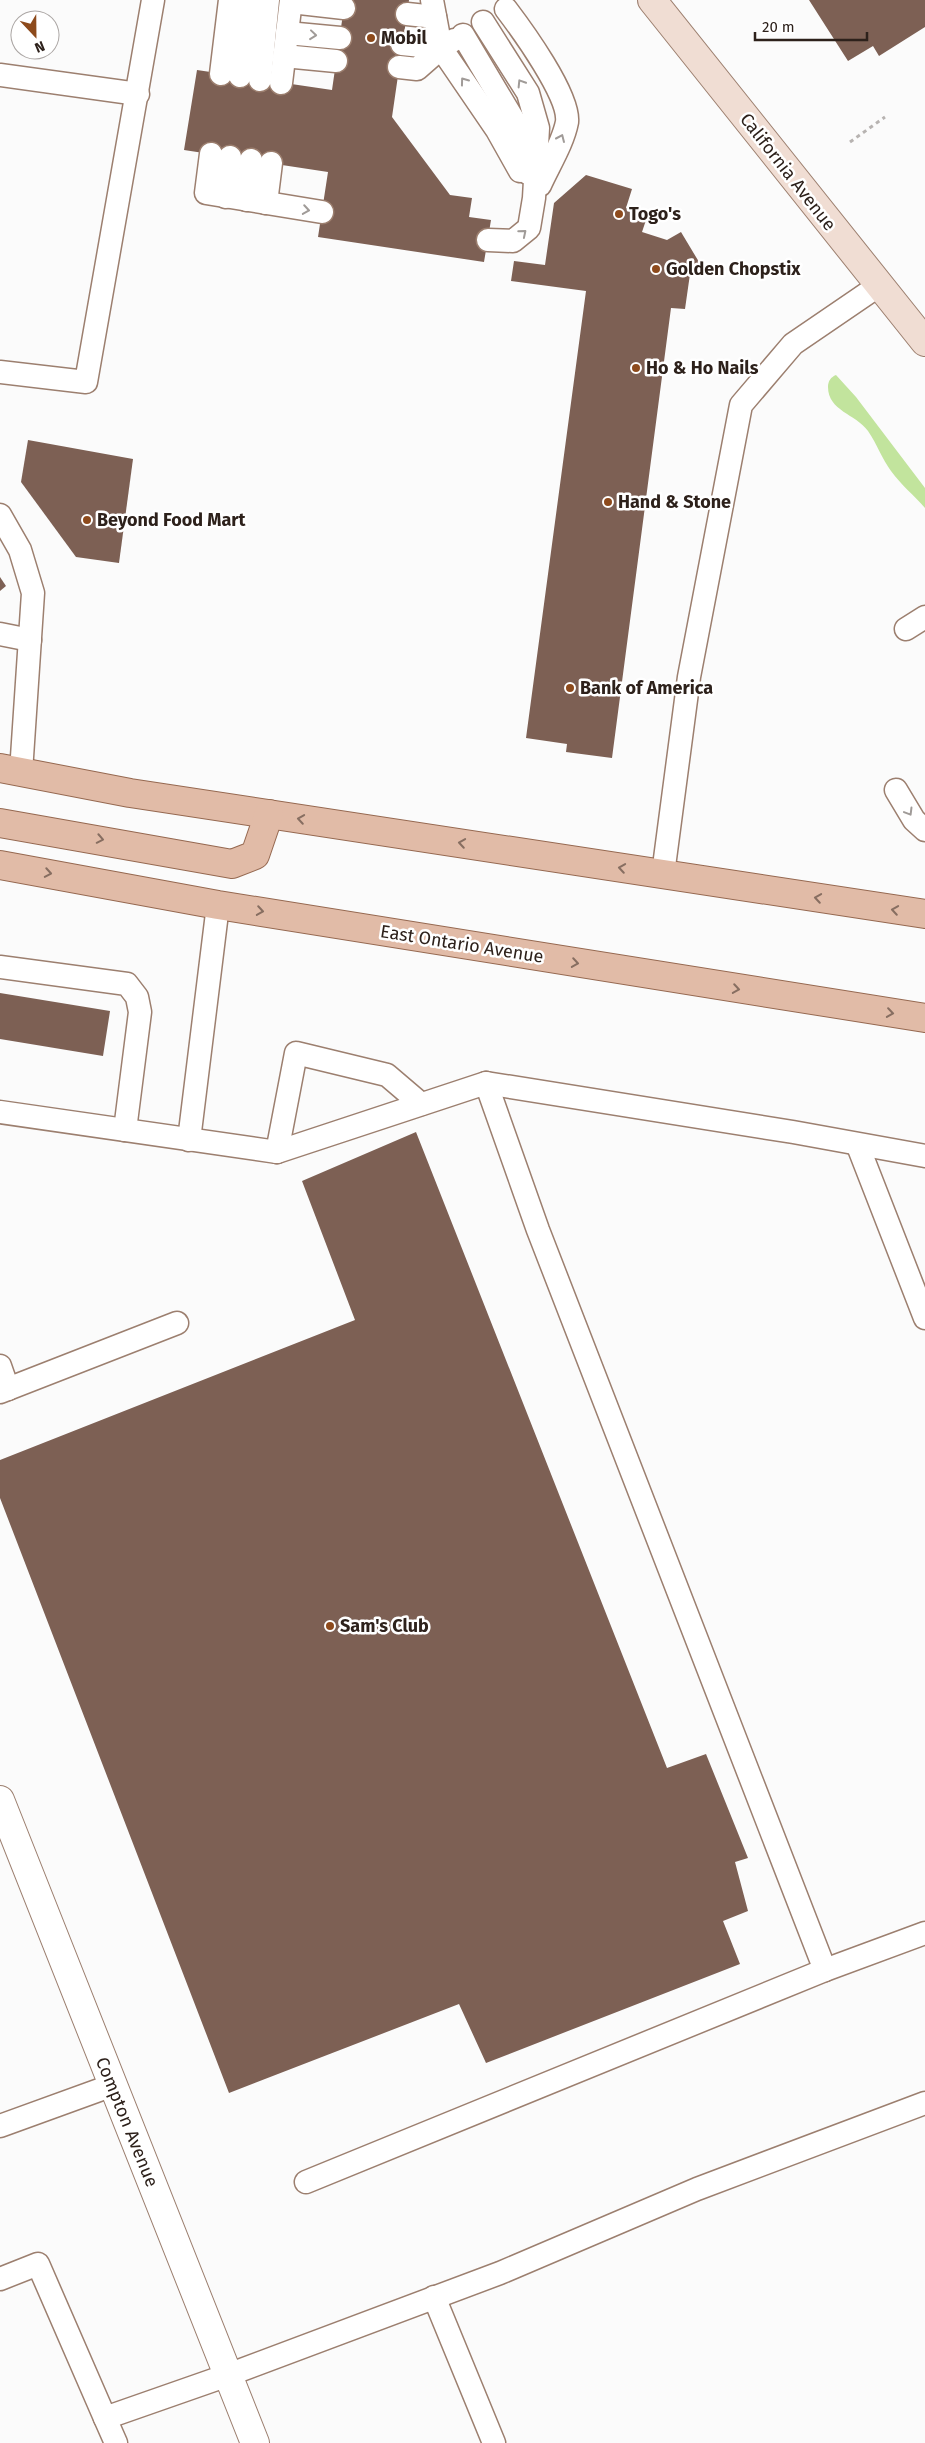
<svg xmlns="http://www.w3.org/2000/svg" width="925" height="2443" font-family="'Fira Sans',sans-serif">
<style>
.green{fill:#c2e49d}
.building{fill:#7d6054}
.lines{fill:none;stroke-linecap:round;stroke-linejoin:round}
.lane-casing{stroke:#9c7f6f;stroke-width:25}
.street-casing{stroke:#9c7f6f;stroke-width:30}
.secondary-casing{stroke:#9c7f6f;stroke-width:30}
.primary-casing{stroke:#956850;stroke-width:30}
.path{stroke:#b7b3b1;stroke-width:3;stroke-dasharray:4 4;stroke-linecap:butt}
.lane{stroke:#fff;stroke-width:22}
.street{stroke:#fff;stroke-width:28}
.secondary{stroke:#f0ddd3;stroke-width:28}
.primary{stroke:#e1bba7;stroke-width:28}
.oneway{stroke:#a09b98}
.oneway2{stroke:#876e61}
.poi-dot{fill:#8d4a1c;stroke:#fff;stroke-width:2}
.labels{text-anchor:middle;stroke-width:5;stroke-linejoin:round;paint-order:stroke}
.poi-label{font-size:18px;font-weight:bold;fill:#2d211b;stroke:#fff;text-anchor:start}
.street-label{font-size:18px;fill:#2d211b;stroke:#fff}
</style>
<rect width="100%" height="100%" fill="#fbfbfb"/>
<path class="green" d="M836 375 856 397 925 488V508C914 495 901 485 891 471 882 459 877 444 868 431 856 414 828 411 828 387 828 381 831 377 836 375Z"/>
<g class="building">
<polygon points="345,0 409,0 392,117 450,195 472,198 469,217 491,220 484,262 318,237 328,172 184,150 197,70 332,90"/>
<polygon points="809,0 925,0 925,27 879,56 873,46 848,61"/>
<polygon points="586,175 632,189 626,208 648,214 642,232 667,240 681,232 702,267 690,274 685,309 671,308 612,758 566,752 567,744 526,738 586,291 511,281 514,261 545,265 554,203"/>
<polygon points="28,440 133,459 119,563 76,557 21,482"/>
<polygon points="0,577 6,586 0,591"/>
<polygon points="0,993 110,1011 103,1056 0,1039"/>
<polygon points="416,1132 667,1768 706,1754 748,1858 735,1862 748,1911 723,1921 740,1964 486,2063 459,2004 229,2093 0,1498 0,1460 355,1320 302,1181"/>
</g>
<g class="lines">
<g class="lane-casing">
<g id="lane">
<polyline points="432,0 441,48 454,40"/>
<polyline points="291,2 344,8"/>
<path d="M506 9C522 30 570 96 567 122 563 143 549 165 540 185"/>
<polyline points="407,14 435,17"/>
<polyline points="483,22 528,93 538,128 534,198 529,228 513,241 488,240"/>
<polyline points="287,33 340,38"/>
<polyline points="463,35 516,124 528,173"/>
<polyline points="402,44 441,48"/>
<polyline points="441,48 497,130 520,171"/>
<polyline points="284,56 336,61"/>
<polyline points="399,67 417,69 441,48"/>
<polyline points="221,74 230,0"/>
<polyline points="0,75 138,94"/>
<polyline points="240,76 249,0"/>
<polyline points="260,80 268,0"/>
<polyline points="281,83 291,0"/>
<polyline points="211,154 206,193 322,212"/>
<polyline points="226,197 230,157"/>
<polyline points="247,200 251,160"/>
<polyline points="266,203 271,163"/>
<polyline points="0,372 86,382 153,0"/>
<polyline points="0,515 20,550 33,593 21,772"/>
<polyline points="906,629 925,617"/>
<polyline points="0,634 30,640"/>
<polyline points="896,790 914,820 925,830"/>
<polyline points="663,874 689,677 741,405 793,344 878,286"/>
<polyline points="0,967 127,984 137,997 140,1012 125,1130"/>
<polyline points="486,1083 538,1230 825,1970"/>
<polyline points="0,1112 277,1152 486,1083 793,1132 925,1156"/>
<polyline points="189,1140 218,905"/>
<polyline points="858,1146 925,1318"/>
<polyline points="277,1152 296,1053 387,1075 421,1104"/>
<polyline points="0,1366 8,1389"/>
<polyline points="0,1392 177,1323"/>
<polyline points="0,2126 113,2085"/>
<polyline points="306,2182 825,1970 925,1933"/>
<polyline points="0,2279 38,2264 105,2418 228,2375 500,2273 697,2189 925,2103"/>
<polyline points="434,2297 494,2443"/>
<polyline points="105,2418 116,2443"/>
</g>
</g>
<g class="street-casing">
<polyline id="street" points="0,1800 255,2443"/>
</g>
<g class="secondary-casing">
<polyline id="secondary" points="652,0 925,342"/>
</g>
<g class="primary-casing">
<g id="primary">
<polyline points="0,768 130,793 925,914"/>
<polyline points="0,823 232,864 255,855 269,814"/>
<polyline points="0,865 218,905 925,1018"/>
</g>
</g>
<polyline class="path" points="850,142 885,117"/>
<use href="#lane" class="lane"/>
<use href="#street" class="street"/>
<use href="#secondary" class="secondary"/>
<use href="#primary" class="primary"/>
</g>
<defs><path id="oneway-chevron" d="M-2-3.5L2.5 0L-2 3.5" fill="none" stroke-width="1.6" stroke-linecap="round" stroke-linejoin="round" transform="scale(1.25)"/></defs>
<g class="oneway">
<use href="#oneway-chevron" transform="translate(313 35) rotate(6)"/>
<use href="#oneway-chevron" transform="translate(464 81) rotate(-126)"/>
<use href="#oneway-chevron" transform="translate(521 83) rotate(-122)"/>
<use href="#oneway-chevron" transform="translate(561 138) rotate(-66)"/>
<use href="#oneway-chevron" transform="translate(306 210) rotate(9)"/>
<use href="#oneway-chevron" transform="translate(523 233) rotate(-40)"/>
<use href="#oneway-chevron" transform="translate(909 812) rotate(59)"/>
</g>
<g class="oneway2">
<use href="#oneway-chevron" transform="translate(301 819) rotate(-171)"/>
<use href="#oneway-chevron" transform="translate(100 839) rotate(11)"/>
<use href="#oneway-chevron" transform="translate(462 843) rotate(-171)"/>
<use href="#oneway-chevron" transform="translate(622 868) rotate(-171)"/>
<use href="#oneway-chevron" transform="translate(48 873) rotate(10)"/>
<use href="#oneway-chevron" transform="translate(818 898) rotate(-171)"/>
<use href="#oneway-chevron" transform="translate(895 910) rotate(-171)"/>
<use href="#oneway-chevron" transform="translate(260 911) rotate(9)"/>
<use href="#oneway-chevron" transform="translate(575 963) rotate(9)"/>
<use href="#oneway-chevron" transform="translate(736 989) rotate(9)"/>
<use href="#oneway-chevron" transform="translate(890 1013) rotate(8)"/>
</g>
<g class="poi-dot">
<circle cx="371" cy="38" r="5"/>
<circle cx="619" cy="214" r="5"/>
<circle cx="656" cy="269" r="5"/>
<circle cx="636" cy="368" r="5"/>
<circle cx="608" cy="502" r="5"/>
<circle cx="87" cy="520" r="5"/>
<circle cx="570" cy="688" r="5"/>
<circle cx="330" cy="1626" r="5"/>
</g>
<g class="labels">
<g class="poi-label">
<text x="381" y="44">Mobil</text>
<text x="629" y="220">Togo's</text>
<text x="666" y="275">Golden Chopstix</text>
<text x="646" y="374">Ho &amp; Ho Nails</text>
<text x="618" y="508">Hand &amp; Stone</text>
<text x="97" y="526">Beyond Food Mart</text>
<text x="580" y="694">Bank of America</text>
<text x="340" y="1632">Sam's Club</text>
</g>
<g class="street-label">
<text transform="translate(788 172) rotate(52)" y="6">California Avenue</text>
<text transform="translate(462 944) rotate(9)" y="6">East Ontario Avenue</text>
<text transform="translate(127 2122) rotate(68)" y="6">Compton Avenue</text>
</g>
</g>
<g transform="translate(35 35) rotate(158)"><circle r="24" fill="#ffffff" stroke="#aba6a4"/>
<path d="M0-4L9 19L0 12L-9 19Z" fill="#8d4a1c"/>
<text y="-8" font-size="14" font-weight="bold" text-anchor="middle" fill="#2d211b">N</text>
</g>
<path d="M755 32v8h112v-8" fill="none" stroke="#2d211b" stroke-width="2.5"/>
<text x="762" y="32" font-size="15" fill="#2d211b" stroke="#ffffff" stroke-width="4" paint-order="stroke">20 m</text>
</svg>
